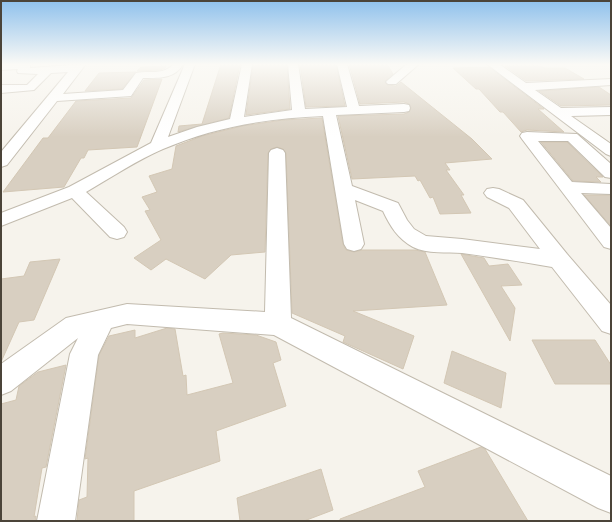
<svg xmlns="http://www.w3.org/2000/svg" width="612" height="522" font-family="Quicksand,sans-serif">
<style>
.building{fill:#d8cfc1;stroke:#d3c7b4}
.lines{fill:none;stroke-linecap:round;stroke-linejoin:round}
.minor-casing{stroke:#c2bbae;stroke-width:2}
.minor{fill:#fff;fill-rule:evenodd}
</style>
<rect width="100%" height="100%" fill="#f6f3ec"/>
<g class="building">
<polygon points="221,64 240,64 229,118 178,132 179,126 202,124"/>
<polygon points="284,64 287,64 290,109 246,115 253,65"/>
<polygon points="300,64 336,64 345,106 306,107"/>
<polygon points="349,64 387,64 393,74 385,81 387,85 396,86 401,82 472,139 492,159 445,163 450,170 446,170 464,195 461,195 471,213 440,214 433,197 430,198 420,180 418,181 415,176 352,179 338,116 404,114 409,112 411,108 409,104 404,102 360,104"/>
<polygon points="166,66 165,68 160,70 137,71 141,67"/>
<polygon points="505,66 540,66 545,68 565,68 584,79 526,81"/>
<polygon points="489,67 544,109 538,109 564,132 527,130 521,132 503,112 500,112 479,89 476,89 453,68"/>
<polygon points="136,72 122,89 85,91 99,73"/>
<polygon points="162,79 137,147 88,150 84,158 81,158 64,187 3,192 43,138 48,138 76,101 131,98 144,80"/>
<polygon points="599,87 611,95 611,105 561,106 539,91"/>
<polygon points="322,118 343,244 346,250 354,252 362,250 415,250 425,252 447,305 353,311 414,336 403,369 343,342 345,336 292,313 286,153 283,149 277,147 271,149 268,153 265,252 231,255 205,279 166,259 151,270 134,258 161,240 145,211 150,210 142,197 157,192 149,176 172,169 176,146 202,136 242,126 283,120"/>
<polygon points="541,142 567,142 603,177 596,177 601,182 573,181"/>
<polygon points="584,195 611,195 611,226"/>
<polygon points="461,254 484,258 489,266 508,264 522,285 501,286 515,308 510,341"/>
<polygon points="60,259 34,320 19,322 1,362 1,279 24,276 30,262"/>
<polygon points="167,328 175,329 183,376 186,375 187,395 233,383 219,334 223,333 256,335 276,342 281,360 273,363 286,406 216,431 220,461 134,491 134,521 77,521 79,500 87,497 88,458 85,459 99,355 109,336 135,330 135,338"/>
<polygon points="532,340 595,340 611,365 611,384 555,384"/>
<polygon points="452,351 506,373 501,408 444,383"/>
<polygon points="66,365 46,467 42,468 34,517 36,516 36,521 1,521 1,404 16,400 19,386 38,372"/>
<polygon points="481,447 485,449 528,521 340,521 340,519 425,487 418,471"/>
<polygon points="321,469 333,510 304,521 240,521 237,498"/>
</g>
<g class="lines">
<g class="minor-casing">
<g id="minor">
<path d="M1 64H30V68L86 64 63 94 123 90 136 73C148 70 164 76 173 64H183C175 79 159 78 143 78L131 96 57 101 7 165 1 167V152L68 72 51 73 34 90 1 93V85H27L38 74 18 73 17 71 18 69 1 70Z"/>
<path d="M185 64H195L168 137 197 127 230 119 242 64H252L244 117 292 110 288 64H298L305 109 347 107 337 64H347L359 106 404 104 409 105 410 108 409 111 404 112 336 115 352 186 398 203 407 220 414 229 426 236 462 239 540 249 509 208 487 197 484 193 487 189 493 188 499 189 523 200 567 254 611 305V334L602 331 552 267C522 262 492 257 462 253 447 252 427 254 413 247 398 239 390 226 383 211L355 200 364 244 361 249 354 251 347 249 344 244 323 116C269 118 214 127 163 149 139 159 110 178 86 192L124 227 127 232 124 237 117 239 110 237 72 198 1 226V213L69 187 151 143Z"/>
<polygon points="407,64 419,64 396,84 388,84 386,82 388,80"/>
<polygon points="487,64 499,64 526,83 611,79 611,85 535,90 561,108 611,107 611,115 571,116 611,144 611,156 606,154"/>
<polygon points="527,132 577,134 611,164 611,178 605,177 568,141 538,141 572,182 611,184 611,194 581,193 611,228 611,249 604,247 522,139 520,136 522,133"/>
<polygon points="277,148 283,150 285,153 291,318 611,476 611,513 598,508 274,335 127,324 111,328 98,355 75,521 37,521 70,354 78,338 11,391 1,395 1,364 66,318 127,304 265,312 269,153 271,150"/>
</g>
</g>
<use href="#minor" class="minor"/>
</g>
<linearGradient id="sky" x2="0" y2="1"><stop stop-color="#8fc1ec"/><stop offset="0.47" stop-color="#fbfaf6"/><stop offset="1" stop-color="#fbfaf6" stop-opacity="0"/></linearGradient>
<rect width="612" height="137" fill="url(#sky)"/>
<rect width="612" height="522" fill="none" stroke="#4b4439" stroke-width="4"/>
</svg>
